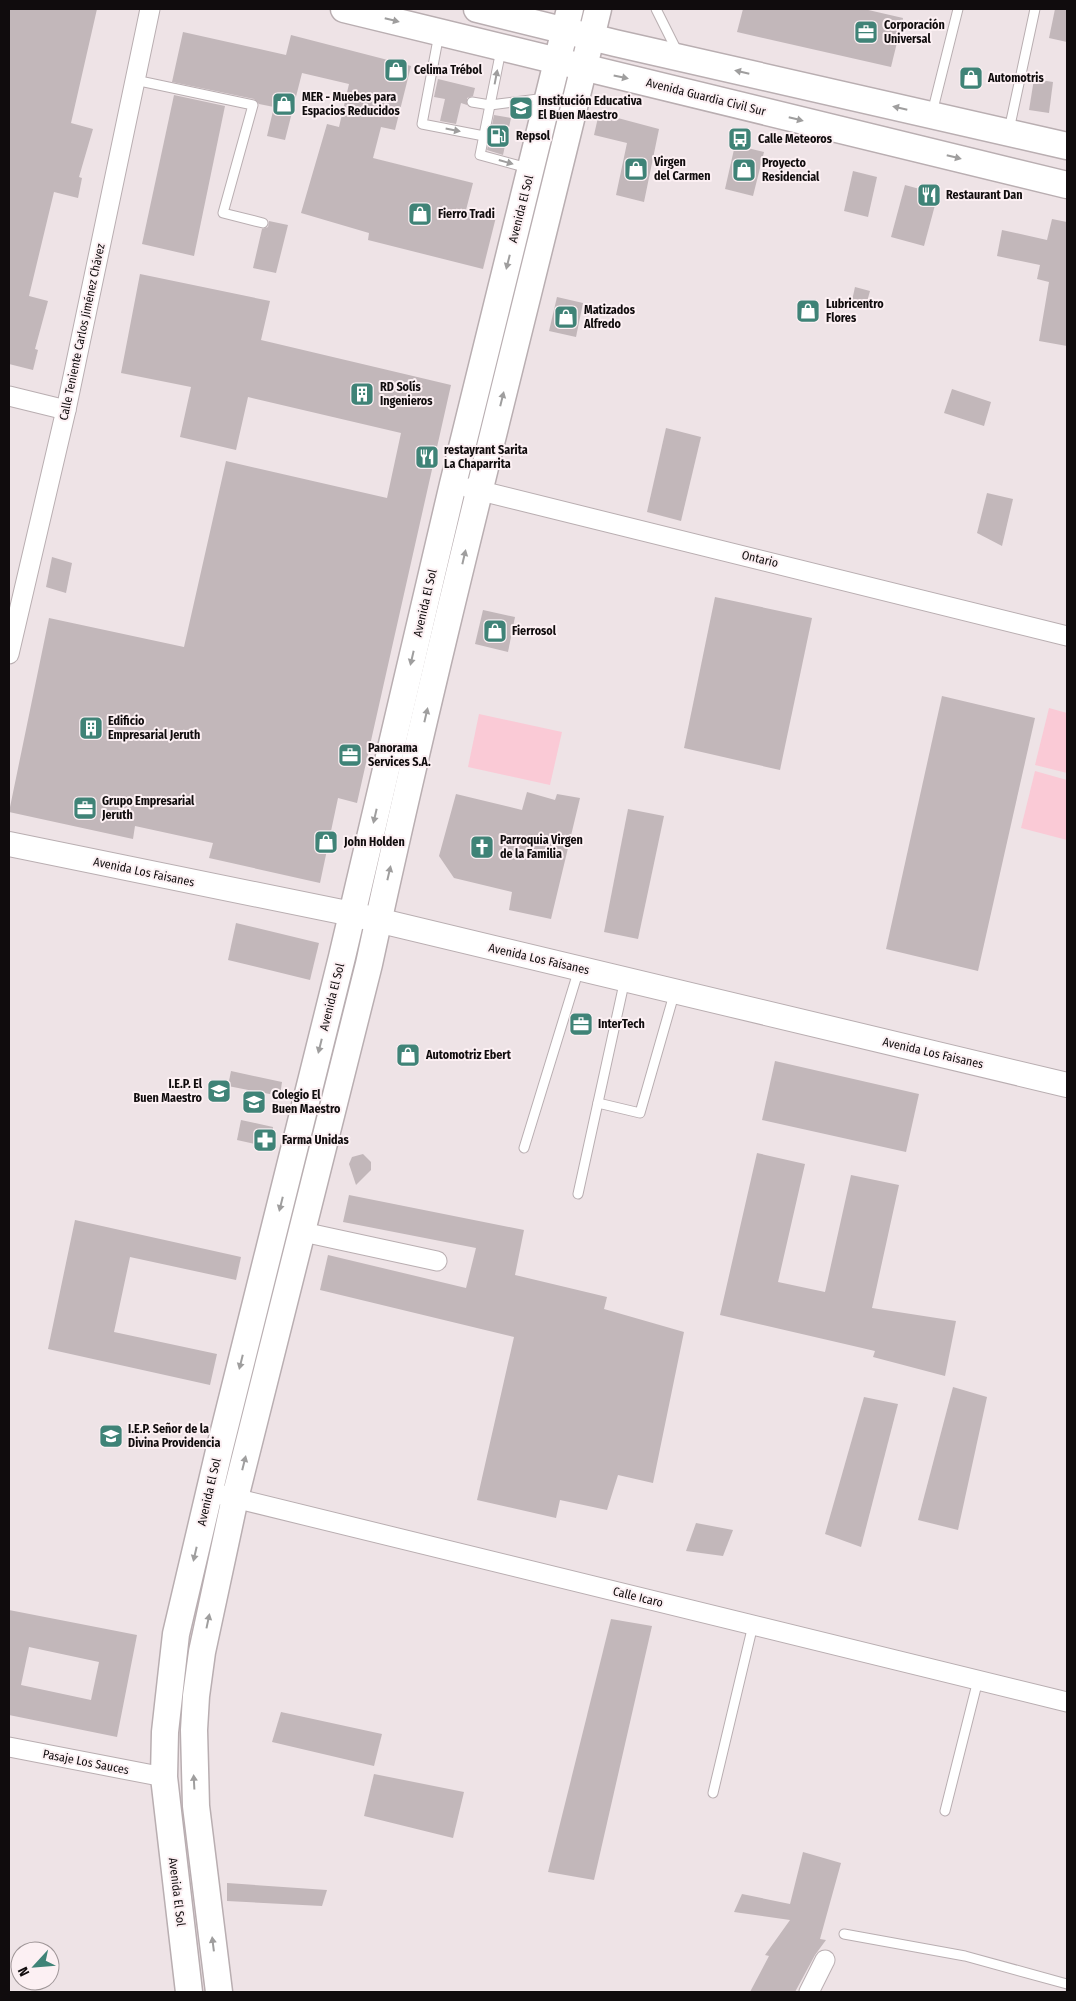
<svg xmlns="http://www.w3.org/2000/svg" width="1076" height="2001" font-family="'Fira Sans Condensed',sans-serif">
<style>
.green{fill:#facad6}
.building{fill:#c2b7ba;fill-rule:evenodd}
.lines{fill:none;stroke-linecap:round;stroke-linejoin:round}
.service-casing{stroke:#b9aeb1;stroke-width:11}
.minor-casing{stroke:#b9aeb1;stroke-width:21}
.tertiary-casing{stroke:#b9aeb1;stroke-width:26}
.secondary-casing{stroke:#b9aeb1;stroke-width:29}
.service{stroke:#fff;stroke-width:9}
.minor{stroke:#fff;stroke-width:19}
.tertiary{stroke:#fff;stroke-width:24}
.secondary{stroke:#fff;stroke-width:26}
.oneway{fill:#9f9e9e}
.labels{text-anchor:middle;stroke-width:4;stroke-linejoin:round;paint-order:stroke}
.poi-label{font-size:12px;font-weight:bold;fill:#100c0d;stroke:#fcf0f3;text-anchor:start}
.street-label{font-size:12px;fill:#100c0d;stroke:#fcf0f3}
</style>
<rect width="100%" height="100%" fill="#eee3e6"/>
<g class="green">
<polygon points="1049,708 1067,713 1067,773 1035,765"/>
<polygon points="479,714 562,732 550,785 468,767"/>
<polygon points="1035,771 1067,780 1067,840 1021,828"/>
</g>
<g class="building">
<polygon points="9,9 97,9 71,123 93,129 79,177 82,178 78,198 54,192 29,296 48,301 35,349 38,350 33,370 9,364"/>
<polygon points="743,9 864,9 903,18 891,67 737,32"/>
<polygon points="1055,9 1067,9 1067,42 1049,38"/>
<polygon points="183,32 286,55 291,35 411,66 395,130 381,127 373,158 473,183 466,210 496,217 483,269 368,240 369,233 301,213 327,124 339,127 349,84 302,73 285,140 267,136 274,107 259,104 254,99 172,82"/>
<polygon points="438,79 475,88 473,96 467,98 467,105 461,103 456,124 440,121 445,99 434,97"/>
<polygon points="1034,79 1053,82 1049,113 1029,110"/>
<polygon points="174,95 225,106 194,256 142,244"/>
<polygon points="599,113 659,129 644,202 616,195 627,143 594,135"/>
<polygon points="494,115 511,118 503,155 487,150"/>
<polygon points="735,145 764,152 753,196 725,189"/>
<polygon points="853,171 877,177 868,217 844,211"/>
<polygon points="905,185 938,194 924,246 891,237"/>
<polygon points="1052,219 1067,222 1067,346 1039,341 1049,282 1037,279 1040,265 997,256 1002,230 1047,240"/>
<polygon points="269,221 288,225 276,273 253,268 262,229 268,227"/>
<polygon points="140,274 270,301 261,340 451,385 357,803 338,798 320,883 209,858 213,843 135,826 133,839 9,812 49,618 184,647 226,461 387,498 401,433 248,397 236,450 180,437 191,387 121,373"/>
<polygon points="855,287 870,291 865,309 851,305"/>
<polygon points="557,297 583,303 576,337 549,331"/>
<polygon points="952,389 991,402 984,426 944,413"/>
<polygon points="666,428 701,437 681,521 647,512"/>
<polygon points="987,493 1013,499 1002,546 977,533"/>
<polygon points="52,557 72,563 66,593 46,587"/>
<polygon points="715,597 812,618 780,770 684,748"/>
<polygon points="483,610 515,617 508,652 475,644"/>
<polygon points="942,696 1035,718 978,971 886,949"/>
<polygon points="527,792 555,800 557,794 580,798 551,919 509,910 512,892 454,878 439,856 456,794 522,810"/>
<polygon points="628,809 664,816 638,939 604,932"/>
<polygon points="236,923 319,943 310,980 228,960"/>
<polygon points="775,1061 919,1094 906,1152 762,1120"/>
<polygon points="231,1071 282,1082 280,1096 228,1086"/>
<polygon points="241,1120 273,1127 269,1147 237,1140"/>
<polygon points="757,1153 805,1164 778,1282 825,1292 851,1175 899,1185 872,1308 956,1321 945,1376 873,1357 875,1351 720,1315"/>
<polygon points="363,1154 371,1162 371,1170 356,1185 349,1164 352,1157"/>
<polygon points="349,1195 524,1230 515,1275 607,1297 604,1309 684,1332 653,1483 618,1475 607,1510 560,1500 556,1518 477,1500 514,1337 320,1290 328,1255 466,1288 476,1248 343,1222"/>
<polygon points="75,1220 241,1257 236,1280 130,1257 114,1332 217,1354 210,1385 48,1349"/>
<polygon points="953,1387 987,1397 958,1530 918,1520"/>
<polygon points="864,1397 898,1404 861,1547 825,1534"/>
<polygon points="696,1523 733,1530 723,1556 686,1551"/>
<path d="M9 1610 137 1635 117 1737 9 1715ZM29 1647 99 1662 91 1700 21 1685Z"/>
<polygon points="611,1619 652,1626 594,1880 548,1872"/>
<polygon points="281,1712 382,1734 374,1766 272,1742"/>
<polygon points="374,1774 464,1792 453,1838 364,1816"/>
<polygon points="803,1852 841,1863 820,1939 826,1940 815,1955 795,1992 750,1992 769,1956 765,1955 790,1920 734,1912 742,1894 790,1904"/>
<polygon points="227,1883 327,1890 322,1906 227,1901"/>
</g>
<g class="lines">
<g class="service-casing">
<g id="service">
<polyline points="656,9 678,53"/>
<polyline points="439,34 422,124 484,136"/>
<polyline points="501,50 480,155 528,168"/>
<polyline points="135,80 253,105 223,213 263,223"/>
<polyline points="472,102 490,105 546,98"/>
<polyline points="932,113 958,9"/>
<polyline points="1009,130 1035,9"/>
<polyline points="598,1103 640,1113 675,991"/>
<polyline points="524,1148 579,969"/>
<polyline points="578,1194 625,979"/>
<polyline points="713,1793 753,1625"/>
<polyline points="945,1811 978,1680"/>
<polyline points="844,1934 965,1956 1067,1984"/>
</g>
</g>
<g class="minor-casing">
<g id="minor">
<polyline points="9,396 66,410"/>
<polyline points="469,488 1067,636"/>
<polyline points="9,654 66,410 150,9"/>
<polyline points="303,1232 437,1261"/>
<polyline points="222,1495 1067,1702"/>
<polyline points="9,1747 164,1777"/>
<polyline points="809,1992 825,1960"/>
</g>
</g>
<g class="tertiary-casing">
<polyline id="tertiary" points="9,844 352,914 1067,1085"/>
</g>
<g class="secondary-casing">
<g id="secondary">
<polyline points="344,9 1067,185"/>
<polyline points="477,9 615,43 1067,146"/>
<polyline points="189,1992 164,1777 165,1732 176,1634 219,1451 342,957 453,484 570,9"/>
<path d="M219 1992 196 1806 194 1730 196 1696 202 1652 235 1498 369 964C438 644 521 327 598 9"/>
</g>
</g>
<use href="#service" class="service"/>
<use href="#minor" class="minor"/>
<use href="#tertiary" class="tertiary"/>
<use href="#secondary" class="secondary"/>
</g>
<defs><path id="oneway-solid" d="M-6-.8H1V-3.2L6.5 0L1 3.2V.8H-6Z" transform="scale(1.25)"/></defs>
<g class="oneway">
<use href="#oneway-solid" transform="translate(392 20) rotate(14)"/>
<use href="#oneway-solid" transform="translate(742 72) rotate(-167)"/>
<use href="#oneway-solid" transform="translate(496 77) rotate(-79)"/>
<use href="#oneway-solid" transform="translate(621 77) rotate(12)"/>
<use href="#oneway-solid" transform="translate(900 108) rotate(-167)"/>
<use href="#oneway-solid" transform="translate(796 119) rotate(14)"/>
<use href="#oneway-solid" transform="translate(453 130) rotate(11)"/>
<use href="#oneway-solid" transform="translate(954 157) rotate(14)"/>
<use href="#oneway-solid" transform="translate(506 162) rotate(16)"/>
<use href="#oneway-solid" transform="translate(508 262) rotate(104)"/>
<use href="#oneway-solid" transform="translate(502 399) rotate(-76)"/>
<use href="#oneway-solid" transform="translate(464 557) rotate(-77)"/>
<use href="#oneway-solid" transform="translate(412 658) rotate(103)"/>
<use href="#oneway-solid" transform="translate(426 715) rotate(-77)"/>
<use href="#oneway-solid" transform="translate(375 816) rotate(103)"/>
<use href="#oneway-solid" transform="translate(389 873) rotate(-77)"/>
<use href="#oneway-solid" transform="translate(320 1046) rotate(104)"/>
<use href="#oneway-solid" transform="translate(281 1204) rotate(104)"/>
<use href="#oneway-solid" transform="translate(241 1362) rotate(104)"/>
<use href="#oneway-solid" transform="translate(244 1463) rotate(-76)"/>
<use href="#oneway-solid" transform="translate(195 1554) rotate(103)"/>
<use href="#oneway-solid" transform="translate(208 1621) rotate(-78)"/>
<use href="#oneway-solid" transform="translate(194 1782) rotate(-93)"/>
<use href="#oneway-solid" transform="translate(213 1944) rotate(-97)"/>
</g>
<defs>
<g id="office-square" transform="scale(1.25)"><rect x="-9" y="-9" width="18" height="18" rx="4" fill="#3f8377" stroke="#fcf0f3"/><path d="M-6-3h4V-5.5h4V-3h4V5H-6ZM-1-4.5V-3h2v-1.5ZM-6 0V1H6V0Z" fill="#fff"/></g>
<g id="shop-square" transform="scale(1.25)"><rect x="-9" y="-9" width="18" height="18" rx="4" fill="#3f8377" stroke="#fcf0f3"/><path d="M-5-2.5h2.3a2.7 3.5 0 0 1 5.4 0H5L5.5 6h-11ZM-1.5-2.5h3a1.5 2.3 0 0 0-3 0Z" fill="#fff"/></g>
<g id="school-square" transform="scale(1.25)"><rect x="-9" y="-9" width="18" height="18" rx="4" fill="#3f8377" stroke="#fcf0f3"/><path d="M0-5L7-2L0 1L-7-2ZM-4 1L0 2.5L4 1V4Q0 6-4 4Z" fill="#fff"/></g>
<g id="fuel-square" transform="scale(1.25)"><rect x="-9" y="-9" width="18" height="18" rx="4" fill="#3f8377" stroke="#fcf0f3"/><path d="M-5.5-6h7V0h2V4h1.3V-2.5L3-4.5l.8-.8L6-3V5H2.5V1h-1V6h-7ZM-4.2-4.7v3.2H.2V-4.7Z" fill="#fff"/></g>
<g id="bus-square" transform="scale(1.25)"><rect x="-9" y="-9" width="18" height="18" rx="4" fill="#3f8377" stroke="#fcf0f3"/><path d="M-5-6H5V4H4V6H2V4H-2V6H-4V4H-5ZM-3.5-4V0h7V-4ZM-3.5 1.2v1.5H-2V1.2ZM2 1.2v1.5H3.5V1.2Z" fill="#fff"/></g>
<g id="restaurant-square" transform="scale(1.25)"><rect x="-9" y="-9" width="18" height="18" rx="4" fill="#3f8377" stroke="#fcf0f3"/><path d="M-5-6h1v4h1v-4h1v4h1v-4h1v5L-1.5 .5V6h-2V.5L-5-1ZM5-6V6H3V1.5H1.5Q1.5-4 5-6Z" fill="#fff"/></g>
<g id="building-square" transform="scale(1.25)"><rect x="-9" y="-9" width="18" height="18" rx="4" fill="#3f8377" stroke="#fcf0f3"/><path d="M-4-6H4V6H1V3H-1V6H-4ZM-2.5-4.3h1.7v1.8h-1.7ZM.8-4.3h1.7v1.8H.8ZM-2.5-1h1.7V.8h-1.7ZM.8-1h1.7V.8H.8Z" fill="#fff"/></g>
<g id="church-square" transform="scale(1.25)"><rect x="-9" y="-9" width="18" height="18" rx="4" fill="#3f8377" stroke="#fcf0f3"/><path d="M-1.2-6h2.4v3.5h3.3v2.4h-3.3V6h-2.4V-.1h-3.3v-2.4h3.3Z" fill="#fff"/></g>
<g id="university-square" transform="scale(1.25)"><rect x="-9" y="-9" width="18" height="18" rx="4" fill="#3f8377" stroke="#fcf0f3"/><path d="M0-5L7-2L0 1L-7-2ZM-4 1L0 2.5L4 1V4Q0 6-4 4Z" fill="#fff"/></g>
<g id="pharmacy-square" transform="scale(1.25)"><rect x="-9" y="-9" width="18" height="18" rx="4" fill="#3f8377" stroke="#fcf0f3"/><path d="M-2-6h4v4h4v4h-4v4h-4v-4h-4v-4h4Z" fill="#fff"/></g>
</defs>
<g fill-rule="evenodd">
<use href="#office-square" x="866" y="32"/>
<use href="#shop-square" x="396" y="70"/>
<use href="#shop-square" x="971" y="78"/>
<use href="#shop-square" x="284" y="104"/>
<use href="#school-square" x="521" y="108"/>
<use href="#fuel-square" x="498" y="136"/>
<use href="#bus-square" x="740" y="139"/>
<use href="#shop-square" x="636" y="169"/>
<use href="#shop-square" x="744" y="170"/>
<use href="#restaurant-square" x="929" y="195"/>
<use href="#shop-square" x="420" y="214"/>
<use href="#shop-square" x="808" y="311"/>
<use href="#shop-square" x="566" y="317"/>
<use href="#building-square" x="362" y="394"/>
<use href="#restaurant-square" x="427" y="457"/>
<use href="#shop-square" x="495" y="631"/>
<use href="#building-square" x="91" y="728"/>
<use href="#office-square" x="350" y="755"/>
<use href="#office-square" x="85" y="808"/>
<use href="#shop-square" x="326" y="842"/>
<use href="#church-square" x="482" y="847"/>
<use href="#office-square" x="581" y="1024"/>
<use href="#shop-square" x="408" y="1055"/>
<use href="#school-square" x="219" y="1091"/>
<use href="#university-square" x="254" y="1102"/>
<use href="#pharmacy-square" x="265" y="1140"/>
<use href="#school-square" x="111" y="1436"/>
</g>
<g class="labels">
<g class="poi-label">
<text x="884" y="29">Corporación<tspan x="884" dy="14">Universal</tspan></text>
<text x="414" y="74">Celima Trébol</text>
<text x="988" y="82">Automotris</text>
<text x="302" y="101">MER - Muebes para<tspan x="302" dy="14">Espacios Reducidos</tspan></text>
<text x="538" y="105">Institución Educativa<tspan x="538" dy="14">El Buen Maestro</tspan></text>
<text x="516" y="140">Repsol</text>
<text x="758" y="143">Calle Meteoros</text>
<text x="654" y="166">Virgen<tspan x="654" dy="14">del Carmen</tspan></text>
<text x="762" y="167">Proyecto<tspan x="762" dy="14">Residencial</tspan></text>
<text x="946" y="199">Restaurant Dan</text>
<text x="438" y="218">Fierro Tradi</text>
<text x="826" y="308">Lubricentro<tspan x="826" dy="14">Flores</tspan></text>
<text x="584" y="314">Matizados<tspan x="584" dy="14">Alfredo</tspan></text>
<text x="380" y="391">RD Solís<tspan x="380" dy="14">Ingenieros</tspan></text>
<text x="444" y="454">restayrant Sarita<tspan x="444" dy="14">La Chaparrita</tspan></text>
<text x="512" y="635">Fierrosol</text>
<text x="108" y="725">Edificio<tspan x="108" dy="14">Empresarial Jeruth</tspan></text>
<text x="368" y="752">Panorama<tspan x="368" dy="14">Services S.A.</tspan></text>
<text x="102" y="805">Grupo Empresarial<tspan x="102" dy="14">Jeruth</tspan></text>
<text x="500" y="844">Parroquia Virgen<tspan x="500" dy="14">de la Familia</tspan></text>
<text x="344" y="846">John Holden</text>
<text x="598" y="1028">InterTech</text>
<text x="426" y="1059">Automotriz Ebert</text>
<text x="202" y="1088" text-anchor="end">I.E.P. El<tspan x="202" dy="14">Buen Maestro</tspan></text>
<text x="272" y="1099">Colegio El<tspan x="272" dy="14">Buen Maestro</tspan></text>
<text x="282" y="1144">Farma Unidas</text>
<text x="128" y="1433">I.E.P. Señor de la<tspan x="128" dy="14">Divina Providencia</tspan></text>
</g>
<g class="street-label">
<text transform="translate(706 97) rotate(14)" y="4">Avenida Guardia Civil Sur</text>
<text transform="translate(521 209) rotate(-76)" y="4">Avenida El Sol</text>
<text transform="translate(82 332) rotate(-78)" y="4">Calle Teniente Carlos Jiménez Chávez</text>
<text transform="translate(760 559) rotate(14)" y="4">Ontario</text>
<text transform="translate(425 603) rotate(-77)" y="4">Avenida El Sol</text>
<text transform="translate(144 872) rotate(12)" y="4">Avenida Los Faisanes</text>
<text transform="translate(539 959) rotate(13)" y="4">Avenida Los Faisanes</text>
<text transform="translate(332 997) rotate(-76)" y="4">Avenida El Sol</text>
<text transform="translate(933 1053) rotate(13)" y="4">Avenida Los Faisanes</text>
<text transform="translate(209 1492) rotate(-77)" y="4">Avenida El Sol</text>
<text transform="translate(638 1597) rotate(14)" y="4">Calle Icaro</text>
<text transform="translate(86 1762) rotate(11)" y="4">Pasaje Los Sauces</text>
<text transform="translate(177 1892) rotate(83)" y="4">Avenida El Sol</text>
</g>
</g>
<rect width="1076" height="2001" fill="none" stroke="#100c0d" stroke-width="20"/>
<g transform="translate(35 1966) rotate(244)"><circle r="24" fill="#fcf0f3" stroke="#9e9597"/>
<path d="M0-4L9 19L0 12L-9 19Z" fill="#3f8377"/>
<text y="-8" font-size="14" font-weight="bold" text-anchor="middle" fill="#100c0d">N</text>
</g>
</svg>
